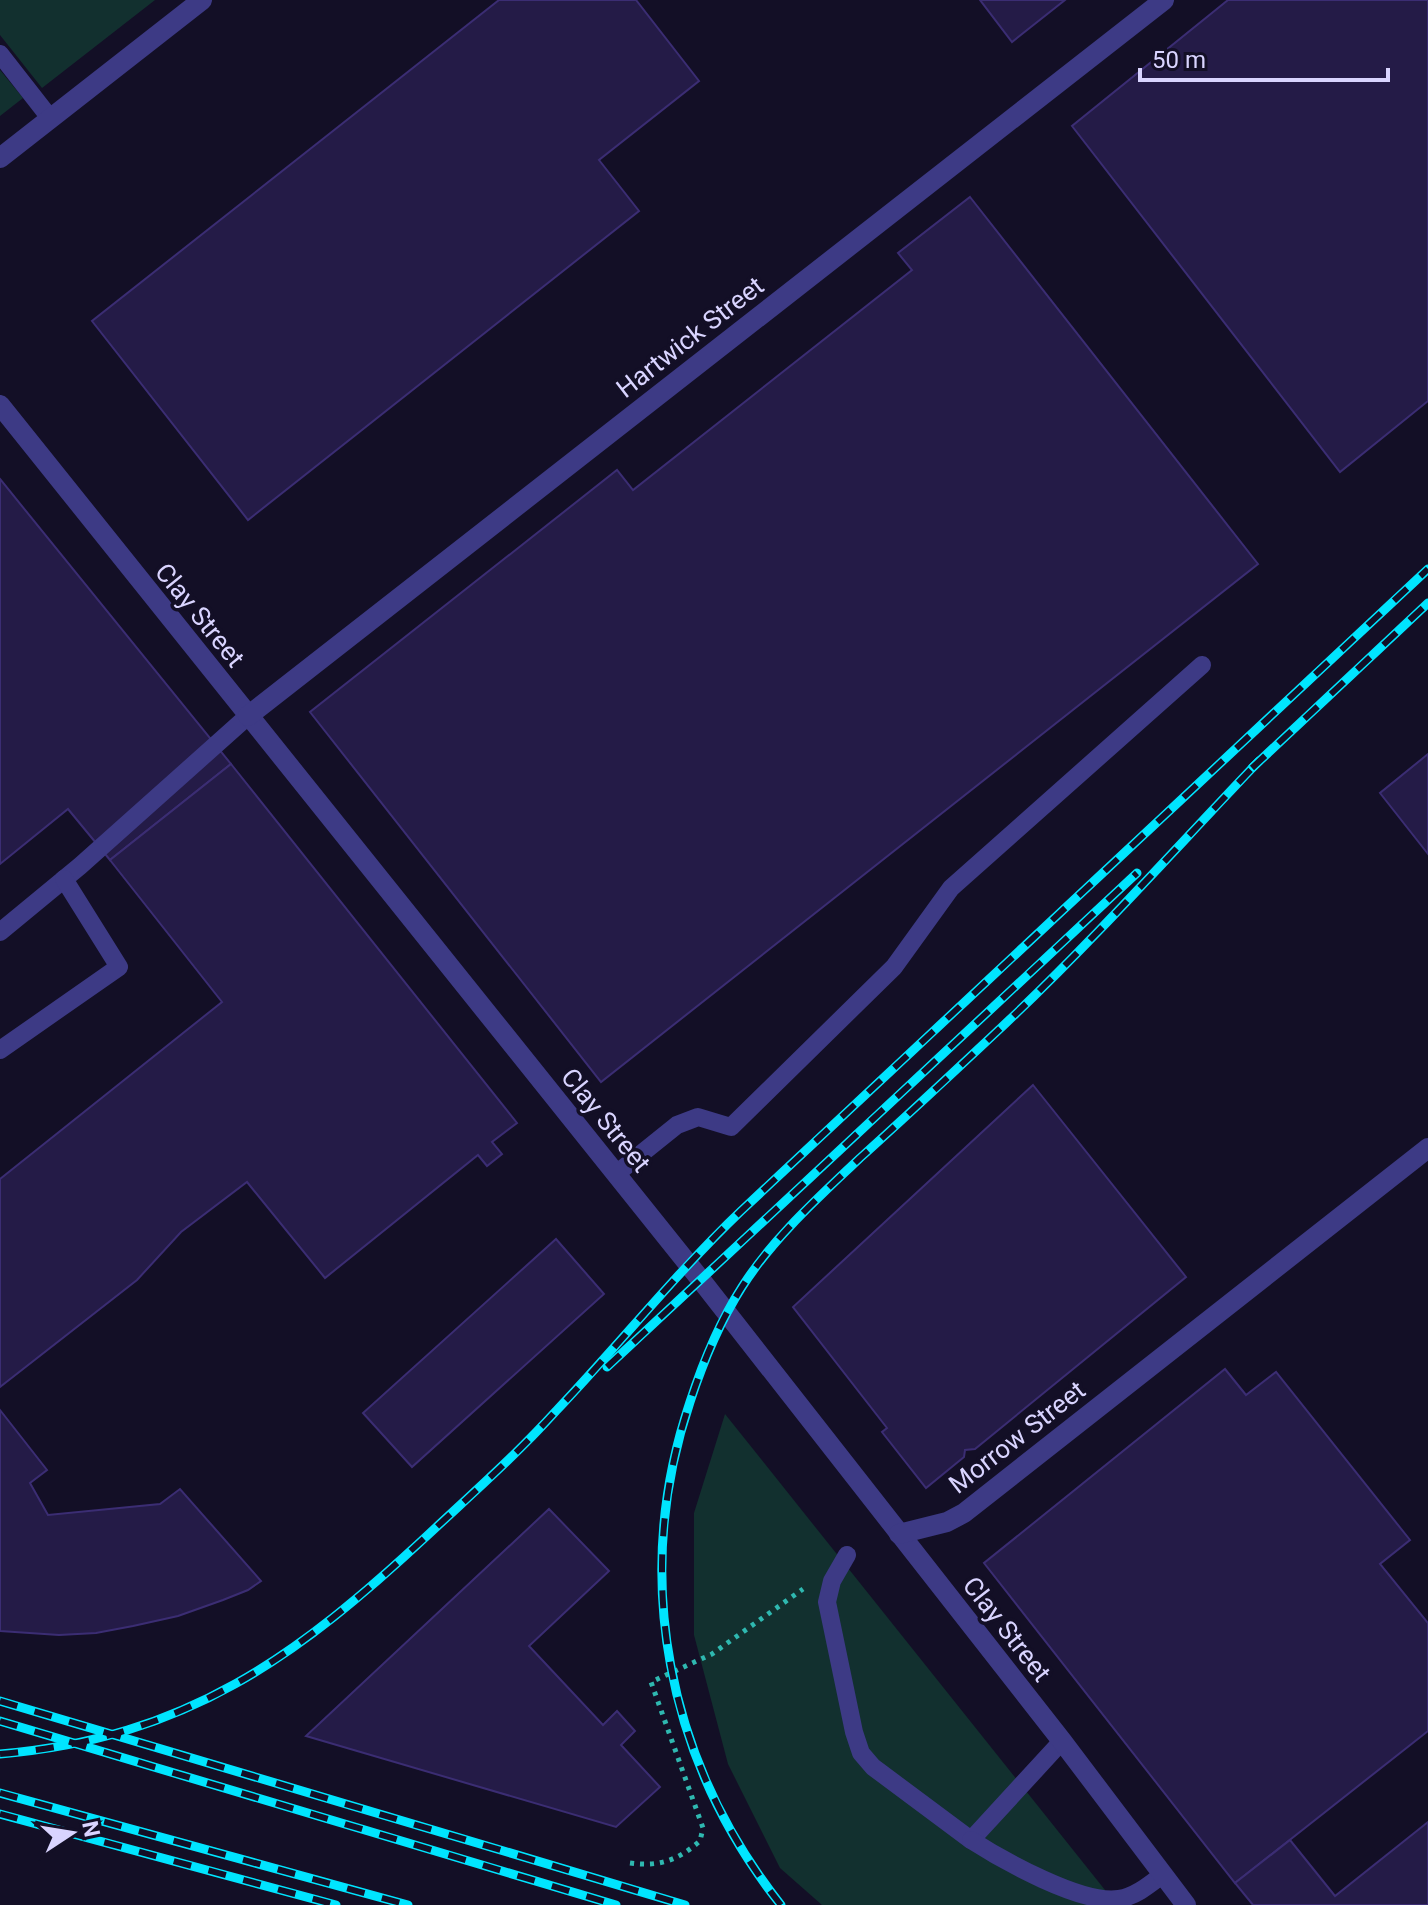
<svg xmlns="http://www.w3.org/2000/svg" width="1428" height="1905" font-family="Roboto,sans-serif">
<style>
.green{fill:#12302f}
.building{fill:#241b47;stroke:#3b2d73;stroke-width:2}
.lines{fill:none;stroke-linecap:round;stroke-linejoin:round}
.path{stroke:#2fb8b0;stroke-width:5;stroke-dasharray:4 6;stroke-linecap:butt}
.lane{stroke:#3d3a85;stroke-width:18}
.street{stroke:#3d3a85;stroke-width:20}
.rail-casing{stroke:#00e5ff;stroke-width:9}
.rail{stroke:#130f26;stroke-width:6;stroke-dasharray:18;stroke-linecap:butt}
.labels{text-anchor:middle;stroke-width:7;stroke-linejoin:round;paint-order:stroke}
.street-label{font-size:26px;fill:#d9d4ff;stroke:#130f26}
</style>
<rect width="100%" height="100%" fill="#130f26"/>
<g class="green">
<polygon points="0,0 155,0 42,88 0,35"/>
<polygon points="0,70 23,98 0,116"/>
<polygon points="725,1414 1117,1905 822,1905 780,1868 728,1764 694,1635 694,1513"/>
</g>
<g class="building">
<polygon points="499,0 636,0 699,81 599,160 639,211 248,520 92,321"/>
<polygon points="980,0 1065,0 1012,42"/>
<polygon points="1228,0 1428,0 1428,401 1340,472 1072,126"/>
<polygon points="970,197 1258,564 601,1082 310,712 617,470 633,490 912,270 898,253"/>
<polygon points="0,479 231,764 110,860 68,809 0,864"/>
<polygon points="1428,754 1428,854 1380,793"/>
<polygon points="231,764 517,1123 492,1142 502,1154 487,1166 478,1155 325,1278 247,1182 181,1232 137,1280 0,1387 0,1179 222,1002 110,860"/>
<polygon points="1033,1085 1186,1277 975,1449 965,1450 964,1457 926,1488 882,1432 887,1428 793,1307"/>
<polygon points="556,1239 604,1294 412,1467 363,1413"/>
<polygon points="1225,1369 1246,1395 1276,1372 1410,1540 1380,1564 1428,1623 1428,1731 1235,1883 984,1563"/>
<polygon points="0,1410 47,1470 30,1483 48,1515 160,1504 180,1489 261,1581 248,1590 223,1600 178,1616 133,1626 96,1633 59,1635 0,1631"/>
<polygon points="549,1509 609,1571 529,1646 603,1725 617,1711 635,1731 621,1745 660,1787 616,1827 306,1736"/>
<polygon points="1428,1822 1428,1905 1253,1905 1235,1883 1290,1840 1335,1896"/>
</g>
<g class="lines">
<path class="path" d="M630 1863C660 1867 678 1860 700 1841L703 1828 651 1682 712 1654 803 1589"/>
<g class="lane">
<polyline points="0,54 50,118"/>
<polyline points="0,932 80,866 248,716"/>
<polyline points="0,1050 119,967 64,879"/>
<polyline points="616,1174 677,1125 698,1117 731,1127 894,967 951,888 1202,665"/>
<polyline points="847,1555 832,1581 827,1602 854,1732 861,1753 873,1767 971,1840 1062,1741"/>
<path d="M971 1840C1002 1860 1082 1905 1119 1899 1136 1896 1149 1885 1162 1875"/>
</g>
<g class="street">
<polyline points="0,158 202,0"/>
<polyline points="0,405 701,1280 1062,1741 1186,1905"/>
<polyline points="248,716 1164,0"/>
<polyline points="899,1534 947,1522 964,1513 1428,1148"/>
</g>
<g class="rail-casing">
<g id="rail">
<polyline points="1252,768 1428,603"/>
<polyline points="607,1367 1137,873"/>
<polyline points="0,1701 685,1905"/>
<polyline points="0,1721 616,1905"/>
<path d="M0 1754C187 1738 298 1656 430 1533 473 1493 517 1454 556 1411 619 1345 675 1274 741 1211L1428 569"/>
<polyline points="0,1793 408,1905"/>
<polyline points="0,1814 336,1905"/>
<path d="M781 1905C667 1761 631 1577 690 1402 703 1362 719 1323 742 1287 773 1238 818 1198 860 1158 909 1114 957 1069 1005 1024 1093 941 1175 849 1259 761"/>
</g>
</g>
<use href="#rail" class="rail"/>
</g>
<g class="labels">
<g class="street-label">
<text transform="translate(690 337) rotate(-38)" y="9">Hartwick Street</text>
<text transform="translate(200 615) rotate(51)" y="9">Clay Street</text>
<text transform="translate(606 1120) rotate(51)" y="9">Clay Street</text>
<text transform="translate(1017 1437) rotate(-38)" y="9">Morrow Street</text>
<text transform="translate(1007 1629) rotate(52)" y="9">Clay Street</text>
</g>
</g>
<g transform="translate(72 1833) rotate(78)" stroke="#130f26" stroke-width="6" paint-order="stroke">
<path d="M0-6L14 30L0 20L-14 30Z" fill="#d9d4ff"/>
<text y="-12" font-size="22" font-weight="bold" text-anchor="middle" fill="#d9d4ff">N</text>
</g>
<path d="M1140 68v12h248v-12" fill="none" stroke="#d9d4ff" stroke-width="4"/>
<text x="1152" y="68" font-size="24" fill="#d9d4ff" stroke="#130f26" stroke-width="6" paint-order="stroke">50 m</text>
</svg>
